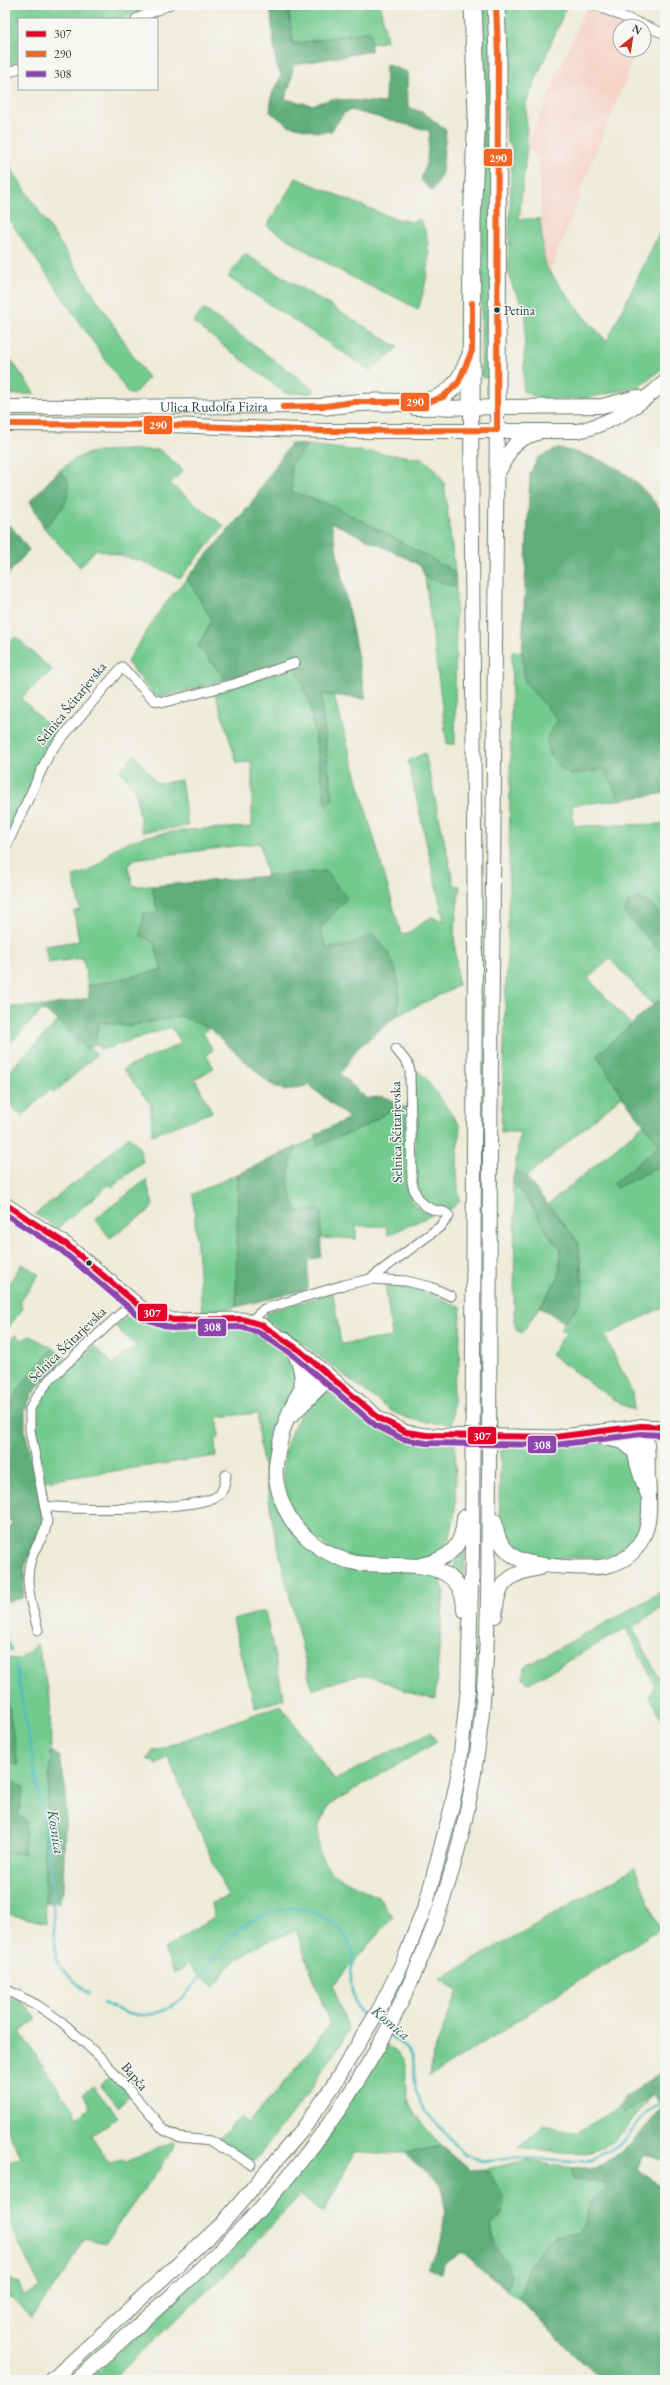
<svg xmlns="http://www.w3.org/2000/svg" width="670" height="2385" font-family="'EB Garamond',serif">
<style>
.built{fill:#f6d2c4}
.green{fill:#73ca8f;stroke:#498462}
.forest{fill:#5eae7a;stroke:#3e7657}
.lines{fill:none;stroke-linecap:round;stroke-linejoin:round}
.stream{stroke:#4dbcc2;stroke-width:2.5}
.street-casing{stroke:#677a6d;stroke-width:11}
.secondary-casing{stroke:#677a6d;stroke-width:15}
.primary-casing{stroke:#677a6d;stroke-width:16}
.highway-casing{stroke:#677a6d;stroke-width:19}
.street{stroke:#fff;stroke-width:9}
.secondary{stroke:#fff;stroke-width:13}
.primary{stroke:#fff;stroke-width:14}
.highway{stroke:#fff;stroke-width:17}
.secondary-bridge-casing{stroke:#677a6d;stroke-width:15;stroke-linecap:butt}
.secondary-bridge{stroke:#fff;stroke-width:13}
.bus-1-casing{stroke:#f6f6f2;stroke-width:9}
.bus-2-casing{stroke:#f6f6f2;stroke-width:9}
.bus-3-casing{stroke:#f6f6f2;stroke-width:9}
.bus-1{stroke:#e4002b;stroke-width:6}
.bus-2{stroke:#f26522;stroke-width:6}
.bus-3{stroke:#8e44ad;stroke-width:6}
.bus-dot{fill:#1f3d34;stroke:#f6f6f2;stroke-width:1.5}
.labels{text-anchor:middle;stroke-width:3;stroke-linejoin:round;paint-order:stroke}
.bus-label{font-size:13px;fill:#1f3d34;stroke:#f6f6f2;text-anchor:start}
.street-label{font-size:14px;fill:#1f3d34;stroke:#f6f6f2}
.water-label{font-size:15px;font-style:italic;fill:#2a5d58;stroke:#f6f6f2}
.line-badge{stroke:#f6f6f2;stroke-width:1.5}
.badge-label{font-size:11px;text-anchor:middle;font-weight:bold;fill:#fff}
</style>
<rect width="100%" height="100%" fill="#f6f6f2"/>
<filter id="ink" filterUnits="userSpaceOnUse"><feTurbulence type="fractalNoise" baseFrequency=".025" numOctaves="2"/><feDisplacementMap in="SourceGraphic" scale="8" xChannelSelector="R" yChannelSelector="G"/><feConvolveMatrix kernelMatrix="1 2 1 2 8 2 1 2 1" color-interpolation-filters="sRGB"/></filter>
<filter id="wash" filterUnits="userSpaceOnUse"><feTurbulence type="fractalNoise" baseFrequency=".012" numOctaves="4" result="noise"/><feDisplacementMap in="SourceGraphic" scale="16" xChannelSelector="R" yChannelSelector="G"/><feGaussianBlur stdDeviation="0.9" result="paint"/><feColorMatrix in="noise" values="0 0 0 0 0 0 0 0 0 0 0 0 0 0 0 0 0 1.4 0 .05"/><feComposite in="paint" operator="in"/></filter>
<g filter="url(#wash)">
<rect width="100%" height="100%" fill="#eeebd8"/>
<g class="built">
<polygon points="587,5 637,26 620,26 620,50 637,50 579,195 580,196 550,272 545,266 542,238 539,161 534,153 527,146"/>
<polygon points="606,5 643,5 633,16"/>
</g>
<g class="green">
<polygon points="5,5 156,5 121,19 19,19 19,65 14,67 5,55"/>
<polygon points="288,5 380,5 387,41 371,44 369,31 293,44"/>
<polygon points="480,5 490,5 492,387 488,387 488,378 481,377 482,162"/>
<polygon points="502,5 567,5 526,103 527,146 519,219 540,219 545,266 584,317 607,341 659,234 665,237 665,366 639,387 587,398 559,399 536,397 523,391 526,309 513,288 508,270 512,146 507,143"/>
<polygon points="5,159 148,378 134,394 129,394 5,214"/>
<path d="M296 178 390 217 411 222 420 219C436 248 427 280 418 310 399 297 377 290 357 280 326 263 296 245 267 226Z"/>
<polygon points="245,254 398,347 371,371 228,277"/>
<polygon points="204,309 315,390 312,393 285,393 193,322"/>
<polygon points="5,351 35,394 5,395"/>
<polygon points="308,445 422,458 435,469 444,483 455,572 365,522 326,503 292,492 290,465"/>
<path d="M129 450H160L183 470 170 484 224 526 180 578 144 562 96 549 80 567 44 528 65 505 67 477 59 471C85 449 96 451 129 450Z"/>
<polygon points="425,577 456,587 455,744 447,744"/>
<polygon points="187,578 212,620 198,646 226,680 162,697 155,696 127,662 163,606"/>
<polygon points="16,637 52,670 21,698 58,736 48,751 5,843 5,646"/>
<polygon points="522,651 525,682 558,720 570,775 604,769 620,800 572,805 574,826 665,824 665,919 650,904 645,936 665,955 665,998 653,1005 610,959 588,978 631,1025 597,1055 622,1096 526,1177 515,1169 520,1132 501,1132 508,926 512,652"/>
<path d="M296 667 310 703 326 806 333 800 326 751 321 694 334 696 401 934 408 933 431 917 444 921 408 761 425 753 454 885 460 886 454 932 458 986 398 1015 399 985 373 935 348 945 327 949 320 929 346 898 326 872 267 876 260 843 133 859 128 867 133 886H152L158 914 154 942 162 970 88 986 83 958 48 963 45 946 79 941 74 911 80 910 73 876C84 873 94 870 102 861 108 855 113 849 121 845 161 828 209 829 252 827V762L237 763 215 693Z"/>
<polygon points="134,755 158,784 181,780 188,826 142,832 135,788 119,770"/>
<polygon points="46,1006 42,1010 5,1049 5,1007"/>
<polygon points="181,1016 209,1028 203,1033 213,1050 206,1055 214,1068 195,1079 212,1112 152,1135 151,1105 123,1069 182,1043 171,1027 101,1050 95,1044 98,1022 128,1026"/>
<polygon points="58,1021 86,1049 89,1047 97,1054 54,1093 51,1089 22,1116 5,1100 5,1075"/>
<path d="M414 1069 424 1076 460 1126C458 1151 455 1175 460 1201L451 1209C435 1206 424 1203 416 1188Z"/>
<path d="M399 1105 406 1108 411 1200 416 1207 432 1215 388 1235 386 1226H356V1239L320 1238 321 1210 297 1211C285 1181 286 1178 296 1147L316 1139 318 1144 362 1128Z"/>
<polygon points="644,1124 660,1145 616,1187 665,1164 665,1306 605,1336 632,1392 634,1410 620,1404 551,1355 566,1333 560,1329 580,1303 583,1281 578,1242 549,1204"/>
<polygon points="129,1136 139,1147 143,1162 112,1187 110,1184 58,1228 35,1214 90,1171"/>
<polygon points="238,1174 236,1307 202,1313 193,1194"/>
<polygon points="146,1180 153,1205 150,1210 110,1238 95,1219"/>
<path d="M512 1183C534 1199 541 1231 561 1249L559 1277 522 1333 516 1330 514 1312 515 1208Z"/>
<polygon points="22,1264 39,1274 20,1303 24,1307 5,1332 5,1289"/>
<path d="M385 1283 423 1291 461 1307 459 1365 454 1382 452 1424C431 1423 413 1422 393 1412L303 1344 265 1320 268 1312 333 1293 341 1344 392 1337Z"/>
<path d="M135 1309 151 1319 175 1326 237 1323 253 1326 285 1347 299 1375 271 1457 302 1542 409 1570 442 1576 440 1581 444 1590 435 1699 416 1695 382 1680 363 1675 353 1676 312 1690 274 1530 258 1433V1413L218 1417 219 1438H215L216 1456 46 1481C41 1459 31 1434 34 1412 37 1391 78 1361 94 1346L113 1364 136 1346 116 1327Z"/>
<polygon points="15,1335 22,1340 30,1336 53,1348 39,1364 9,1413 5,1443 5,1342 8,1343"/>
<path d="M334 1392C344 1397 354 1408 363 1416 395 1442 415 1444 455 1443 455 1467 459 1520 448 1540 443 1549 431 1559 420 1561 392 1565 340 1559 318 1540 281 1510 273 1461 297 1421 306 1407 317 1393 334 1392Z"/>
<path d="M601 1442C612 1443 627 1447 632 1458 635 1463 635 1470 637 1476 643 1499 649 1532 625 1549 610 1560 587 1557 569 1558 555 1558 537 1560 524 1553 490 1536 501 1481 501 1450Z"/>
<polygon points="462,1545 465,1548 464,1586 455,1578 454,1555"/>
<polygon points="665,1588 665,1606 633,1627 658,1677 665,1672 665,1726 649,1696 655,1685 626,1628 529,1683 523,1679 524,1667 646,1601"/>
<polygon points="265,1611 284,1699 255,1708 233,1620"/>
<polygon points="37,1644 50,1697 51,1751 44,1853 46,1923 5,1913 5,1856 24,1788 5,1778 5,1758 18,1765 5,1683 5,1658 20,1659"/>
<path d="M280 1705 335 1780 430 1732 437 1742 355 1789 329 1806 318 1827 319 1851 332 1874 378 1897 393 1917 333 1985 349 2031 308 2093 254 2162 219 2139 240 2117 247 2123 287 2080 330 2025 296 1930C259 1946 237 1950 215 1987L197 1974 188 1963 174 1974 164 1949 214 1917 212 1903 228 1897 168 1757 156 1764 147 1759 153 1751Z"/>
<polygon points="635,1868 659,1929 430,2077 433,2054 458,1991 440,1979"/>
<polygon points="5,1995 23,2002 37,2019 20,2032 78,2117 90,2107 83,2094 93,2086 118,2117 91,2136 109,2163 122,2160 126,2162 175,2141 174,2148 105,2243 84,2238 68,2269 31,2318 11,2297 5,2298 5,2273 10,2280 20,2283 24,2296 40,2287 5,2214 5,2165 21,2156 5,2127 5,2061 11,2057 5,2046"/>
<path d="M387 2045C420 2068 397 2075 410 2104 416 2119 431 2133 441 2146L406 2153H354L323 2214 300 2195 232 2268 111 2380H88L156 2318 280 2195 322 2146Z"/>
<polygon points="113,2075 130,2095 117,2107 100,2086"/>
<path d="M653 2093C641 2108 630 2125 616 2139 590 2163 549 2151 518 2147L544 2125 577 2132 619 2108 624 2113Z"/>
<polygon points="526,2160 573,2169 573,2180 604,2182 607,2189 592,2200 580,2233 554,2235 530,2265 519,2299 505,2289 509,2283 500,2251 494,2240 491,2224 501,2192 487,2169"/>
</g>
<g class="forest">
<polygon points="270,5 288,5 293,44 370,31 371,51 293,65 291,82 285,99 312,105 332,99 385,103 386,64 407,72 408,107 424,113 446,130 442,173 432,191 421,180 427,159 430,131 351,110 344,113 331,131 317,132 288,125 270,112 272,94 281,76 276,63"/>
<polygon points="290,444 308,445 291,465 292,492 326,503 365,522 455,572 456,587 425,577 420,566 412,561 331,522 366,699 321,694 326,751 333,800 326,807 310,703 292,659 226,680 198,646 212,620 187,578 250,505"/>
<path d="M558 448C613 461 630 470 665 515V793L620 800 604 769 570 775C559 767 543 753 548 736 550 731 555 725 558 720L525 682 522 651 530 474 538 458Z"/>
<path d="M59 471 67 477C74 498 58 514 44 528L30 501Z"/>
<polygon points="5,526 11,526 29,550 5,578"/>
<path d="M326 871 347 898 320 929 327 949 348 945 373 934 388 952 395 968 399 985 398 1015 358 1048 340 1074 367 1099C380 1095 389 1096 399 1105L362 1128 318 1145 315 1135 349 1118 309 1085 285 1091 269 1083 209 1028 181 1016 128 1026 99 1022 95 1044 86 1049 54 1017 42 1010 46 1006 89 998 88 986 162 970 154 942 140 935 144 913 158 914 152 886Z"/>
<polygon points="637,897 650,904 665,919 665,955 624,913 628,903"/>
<polygon points="665,998 665,1164 616,1188 614,1183 660,1145 622,1096 597,1055 653,1005"/>
<path d="M296 1147C287 1177 285 1181 297 1211L321 1210V1257L308 1260V1289L236 1307 238 1174Z"/>
<path d="M515 1169 526 1177 578 1242 583 1292 580 1303 564 1322 540 1307 559 1277 561 1249C541 1230 534 1199 512 1183Z"/>
<polygon points="53,1348 66,1358 40,1384 31,1396 25,1411 25,1430 42,1507 44,1525 25,1565 23,1598 5,1602 5,1532 13,1525 5,1515 5,1443 9,1413 13,1399 26,1379"/>
<polygon points="5,1683 18,1766 5,1758"/>
<polygon points="51,1751 60,1757 66,1792 63,1891 59,1902 46,1903 44,1853"/>
<polygon points="5,1778 24,1788 18,1815 27,1821 24,1853 7,1854 5,1856"/>
<path d="M659 2074H665V2151L661 2160 644 2154 637 2169 665 2189V2374L659 2380H601L561 2343 519 2299 530 2265 554 2235 580 2233 592 2200 607 2189 604 2182 573 2180V2169C582 2168 595 2168 603 2164 627 2151 646 2127 663 2106L653 2094 624 2113 619 2108 625 2096Z"/>
<path d="M441 2146 469 2170 487 2169C499 2189 516 2208 491 2224 492 2229 492 2235 493 2240 499 2257 519 2271 505 2289L461 2252 444 2264 442 2274 427 2266C431 2261 436 2256 438 2251 443 2237 449 2196 440 2185 430 2173 416 2166 406 2153Z"/>
</g>
<g class="lines">
<g class="stream">
<polyline points="5,1634 11,1650"/>
<polyline points="15,1663 46,1833 51,1873 56,1958 63,1971 89,1994"/>
<path d="M103 2003C116 2009 131 2016 147 2015 188 2011 206 1962 231 1936 245 1922 269 1911 288 1909 314 1907 345 1924 352 1951 354 1959 351 1968 351 1975 350 1991 355 2010 367 2020"/>
<polyline points="389,2035 405,2047 413,2058 416,2091 425,2111 465,2155 483,2161 513,2157 571,2162 587,2160 610,2151 623,2141 648,2111 665,2101"/>
</g>
</g>
</g>
<g filter="url(#ink)">
<g class="lines">
<g class="street-casing">
<g id="street">
<polyline points="595,5 665,34"/>
<polyline points="136,19 169,5"/>
<polyline points="5,74 19,68"/>
<polyline points="5,849 50,752 122,667 154,700 165,702 234,684 295,663"/>
<path d="M370 1279 441 1226 449 1216C445 1210 440 1212 435 1210 420 1206 415 1195 412 1182L410 1071 408 1064 396 1049"/>
<polyline points="252,1320 264,1309 344,1285 370,1279 406,1281 431,1287 451,1296"/>
<path d="M45 1506C75 1510 198 1511 219 1495 224 1491 225 1482 226 1475"/>
<path d="M38 1630C32 1605 22 1580 33 1554 38 1541 47 1534 47 1518L30 1430V1409L35 1399 50 1379 133 1302"/>
<polyline points="5,1989 37,2005 63,2023 101,2058 164,2130 180,2138 211,2141 251,2164"/>
</g>
</g>
<g class="secondary-casing">
<g id="secondary">
<polyline points="5,1204 66,1244 144,1310 173,1320 242,1319 262,1325 299,1350 379,1418 406,1432 426,1435"/>
<polyline points="512,1436 555,1437 641,1426 665,1427"/>
</g>
</g>
<g class="primary-casing">
<g id="primary">
<path id="s1" d="M5 407 336 406"/>
<polyline points="415,408 602,406 637,397"/>
<path d="M5 424 170 425 324 431H578C610 424 641 404 665 382"/>
<path d="M499 471C511 449 511 441 537 433"/>
<path d="M285 1339C297 1355 304 1369 301 1390"/>
<path d="M326 1373C294 1371 273 1454 276 1478 279 1500 289 1522 306 1537 320 1550 337 1559 356 1563 393 1569 464 1552 464 1610"/>
<polyline points="292,1415 330,1377"/>
<polyline points="587,1434 623,1442 636,1453"/>
<path d="M495 1521C496 1536 502 1549 515 1557 529 1567 593 1570 610 1565 624 1561 636 1552 642 1539 652 1522 649 1496 648 1477 647 1462 650 1438 641 1426 626 1444 641 1476 648 1495"/>
<path d="M420 1565C450 1559 463 1547 464 1517"/>
<path d="M495 1616C497 1583 508 1573 540 1568"/>
<polyline points="52,2380 222,2224 303,2129 333,2086 381,2006 404,1960 426,1904 452,1806 459,1771 468,1689 472,1552 475,951 471,409"/>
<path d="M77 2380C129 2333 184 2287 233 2237 297 2173 354 2096 395 2015 443 1920 472 1818 482 1712 490 1631 488 1549 489 1468 489 1362 490 1256 490 1150 492 903 497 656 497 409"/>
</g>
</g>
<g class="highway-casing">
<g id="highway">
<polyline points="496,5 498,53 497,409"/>
<path d="M326 406C343 404 360 402 377 402 423 403 451 409 469 359"/>
<polyline points="471,409 472,221 477,113 473,5"/>
</g>
</g>
<use href="#street" class="street"/>
<use href="#secondary" class="secondary"/>
<use href="#primary" class="primary"/>
<use href="#highway" class="highway"/>
<g class="secondary-bridge-casing">
<polyline id="secondary-bridge" points="426,1435 512,1436"/>
</g>
<use href="#secondary-bridge" class="secondary-bridge"/>
<g class="bus-1-casing">
<polyline id="bus-1" points="5,1204 66,1244 144,1310 173,1320 242,1319 262,1325 299,1350 379,1418 406,1432 426,1435 555,1437 641,1426 665,1427"/>
</g>
<g class="bus-2-casing">
<g id="bus-2">
<polyline points="283,407 326,406 354,402 428,402 443,397 458,383 472,351 472,303"/>
<polyline points="5,424 170,425 324,431 497,430 498,53 496,5"/>
</g>
</g>
<g class="bus-3-casing">
<polyline id="bus-3" points="5,1214 61,1250 140,1317 172,1328 241,1327 259,1332 294,1356 375,1425 403,1439 426,1443 555,1445 641,1434 665,1435"/>
</g>
<use href="#bus-1" class="bus-1"/>
<use href="#bus-2" class="bus-2"/>
<use href="#bus-3" class="bus-3"/>
</g>
</g>
<g class="bus-dot">
<circle cx="497" cy="310" r="3.5"/>
<circle cx="89" cy="1263" r="3.5"/>
</g>
<g class="labels">
<g class="bus-label">
<text x="504" y="315">Petina</text>
</g>
<g class="street-label">
<text dy="5" stroke="none"><textPath href="#s1" startOffset="209">Ulica Rudolfa Fizira</textPath></text>
<text transform="translate(71 703) rotate(-51)" y="5">Selnica Šćitarjevska</text>
<text transform="translate(396 1132) rotate(-91)" y="5">Selnica Šćitarjevska</text>
<text transform="translate(67 1344) rotate(-44)" y="5">Selnica Šćitarjevska</text>
<text transform="translate(135 2076) rotate(49)" y="5">Bapča</text>
</g>
<g class="water-label">
<text transform="translate(56 1832) rotate(81)" y="5">Kosnica</text>
<text transform="translate(391 2023) rotate(40)" y="5">Kosnica</text>
</g>
</g>
<g class="line-badge">
<rect x="483" y="148" width="30" height="19" rx="4" fill="#f26522"/>
<rect x="400" y="392" width="30" height="20" rx="4" fill="#f26522"/>
<rect x="143" y="415" width="30" height="20" rx="4" fill="#f26522"/>
<rect x="137" y="1303" width="31" height="19" rx="4" fill="#e4002b"/>
<rect x="197" y="1318" width="30" height="19" rx="4" fill="#8e44ad"/>
<rect x="467" y="1426" width="30" height="19" rx="4" fill="#e4002b"/>
<rect x="527" y="1435" width="30" height="19" rx="4" fill="#8e44ad"/>
</g>
<g class="badge-label">
<text x="498" y="162">290</text>
<text x="415" y="406">290</text>
<text x="158" y="429">290</text>
<text x="152" y="1317">307</text>
<text x="212" y="1331">308</text>
<text x="482" y="1440">307</text>
<text x="542" y="1449">308</text>
</g>
<rect width="670" height="2385" fill="none" stroke="#f6f6f2" stroke-width="20"/>
<rect x="18" y="18" width="140" height="72" fill="#f6f6f2" stroke="#a0aca6"/>
<rect x="26" y="31" width="20" height="6" fill="#e4002b" stroke="#a0aca6"/>
<text x="54" y="38" font-size="12" fill="#1f3d34">307</text>
<rect x="26" y="51" width="20" height="6" fill="#f26522" stroke="#a0aca6"/>
<text x="54" y="58" font-size="12" fill="#1f3d34">290</text>
<rect x="26" y="71" width="20" height="6" fill="#8e44ad" stroke="#a0aca6"/>
<text x="54" y="78" font-size="12" fill="#1f3d34">308</text>
<g transform="translate(632 38) rotate(30)"><circle r="19" fill="#f6f6f2" stroke="#a0aca6"/>
<path d="M0-3L7 15L0 10L-7 15Z" fill="#c8321e"/>
<text y="-6" font-size="11" font-weight="bold" text-anchor="middle" fill="#1f3d34">N</text>
</g>
</svg>
